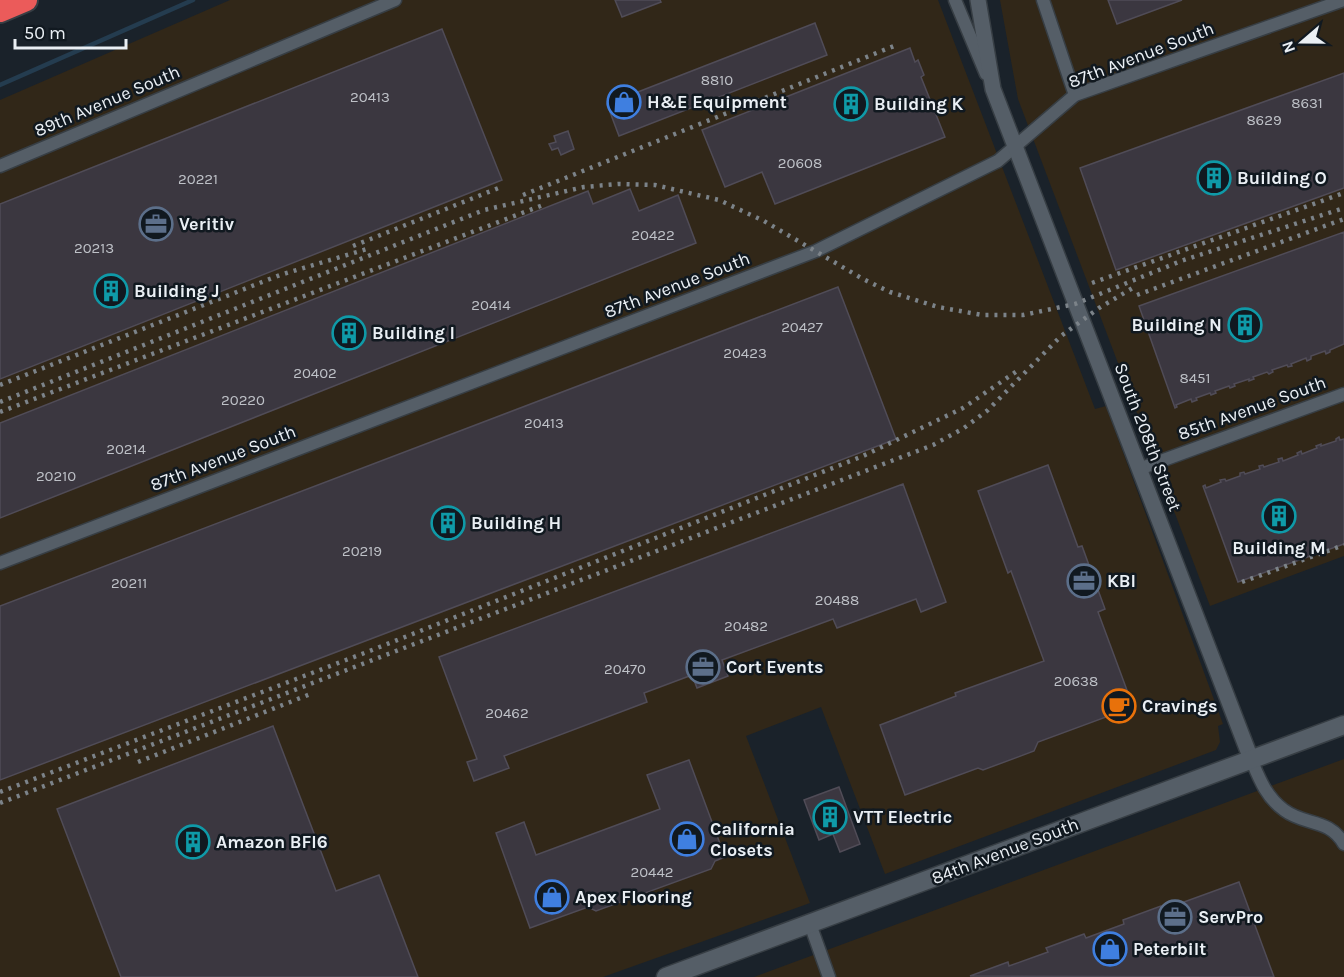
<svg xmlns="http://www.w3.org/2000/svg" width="1344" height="977" font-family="Karla,sans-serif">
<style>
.industrial{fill:#312718}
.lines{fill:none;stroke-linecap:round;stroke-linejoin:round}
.stream{stroke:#243c4f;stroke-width:4.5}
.building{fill:#3b3740;stroke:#504c57;stroke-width:1.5}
.minor-casing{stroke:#373e44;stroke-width:15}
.tertiary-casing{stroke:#373e44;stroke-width:18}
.secondary-casing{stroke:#373e44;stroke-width:21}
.motorway-casing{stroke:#373e44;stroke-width:26}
.minor{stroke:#555e67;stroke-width:12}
.tertiary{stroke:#555e67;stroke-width:15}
.secondary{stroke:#555e67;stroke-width:18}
.motorway{stroke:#eb5b5a;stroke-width:22}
.rail{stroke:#7c8389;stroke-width:4.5;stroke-dasharray:3 6;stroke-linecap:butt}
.labels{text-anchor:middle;stroke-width:5;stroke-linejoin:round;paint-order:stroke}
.number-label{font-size:15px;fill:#bec1c7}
.street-label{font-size:18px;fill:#eaeff4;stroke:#111920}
.poi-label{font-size:18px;font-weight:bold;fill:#eaeff4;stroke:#111920;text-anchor:start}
</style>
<rect width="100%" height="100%" fill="#1a222a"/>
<g class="industrial">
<polygon points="230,0 938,0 1095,409 1106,406 1223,724 1218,726 1220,742 1216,750 885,874 821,707 746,736 810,903 603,977 0,977 0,100"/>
<polygon points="1000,0 1344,0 1344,556 1210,606 1018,99"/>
<polygon points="1344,759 1344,977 754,977"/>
</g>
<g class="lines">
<polyline class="stream" points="0,85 193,0"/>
</g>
<g class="building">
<polygon points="615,0 660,0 661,2 622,17"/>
<polygon points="1108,0 1182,0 1117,24"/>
<polygon points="815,23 827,55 619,136 607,104"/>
<polygon points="442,29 502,180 0,379 0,204"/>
<polygon points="910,48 915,62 918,60 924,75 921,77 945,137 775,204 762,172 725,187 702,130"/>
<polygon points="1344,73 1344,188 1116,270 1080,168"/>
<polygon points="568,131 574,149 561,155 558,148 552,150 549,144 556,142 554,136"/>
<polygon points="630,189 639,211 678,195 696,243 0,518 0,423 588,191 593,204"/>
<polygon points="1344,232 1344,344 1330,350 1330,352 1326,354 1325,351 1311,356 1311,359 1307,361 1306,358 1291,364 1292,366 1288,367 1287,365 1272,370 1273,372 1269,374 1267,372 1253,377 1254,379 1249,381 1249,379 1234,384 1235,386 1230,388 1229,386 1215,391 1216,393 1211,395 1210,393 1196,398 1197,400 1192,402 1191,399 1176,405 1177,407 1175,408 1139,306"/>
<polygon points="838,287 896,439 0,780 0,606"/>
<polygon points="1339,437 1340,440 1344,439 1344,544 1238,582 1203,486 1205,485 1206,488 1221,482 1220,480 1225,479 1226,481 1240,476 1240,473 1244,472 1245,474 1260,469 1259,466 1263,465 1264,467 1279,462 1278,459 1282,458 1283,461 1298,455 1297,453 1301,451 1302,454 1317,448 1316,446 1321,444 1321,446 1336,441 1336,439"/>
<polygon points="1048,465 1078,547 1082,546 1105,609 1098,612 1131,701 1121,705 1117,713 1038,742 1034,751 983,770 978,768 905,795 880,725 956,696 955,693 1044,661 1011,571 1008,573 978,491"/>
<polygon points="903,484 946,602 921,612 916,599 837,628 833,619 722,660 728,676 697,688 692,675 644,693 647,702 504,756 509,768 474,781 467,762 477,759 439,657"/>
<polygon points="273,726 336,891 379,875 418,977 121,977 57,809"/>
<polygon points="689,760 725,857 715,861 711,869 596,911 588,907 530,928 496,833 524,822 536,855 660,809 647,775"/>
<polygon points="839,787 860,844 840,852 833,834 819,840 804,800"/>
<polygon points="1239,882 1274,977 970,976 1008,962 1009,966 1048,952 1046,948 1084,934 1086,938 1124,924 1123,920 1161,906 1162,910"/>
</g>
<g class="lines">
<g class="minor-casing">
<g id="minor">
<polyline points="955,0 986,74"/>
<polyline points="1043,0 1075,95"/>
<polyline points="0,166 395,0"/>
<polyline points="1139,469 1344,394"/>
<polyline points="0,563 816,251 998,161 1075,95 1344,0"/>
<path d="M1251 759C1259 778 1266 797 1284 810 1305 826 1329 818 1344 844"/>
<polyline points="810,924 829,977"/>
</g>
</g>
<g class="tertiary-casing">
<polyline id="tertiary" points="978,0 993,89 1251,759"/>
</g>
<g class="secondary-casing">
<polyline id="secondary" points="666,977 1344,725"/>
</g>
<g class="motorway-casing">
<polyline id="motorway" points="0,11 26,0"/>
</g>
<use href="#minor" class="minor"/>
<use href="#tertiary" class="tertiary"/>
<use href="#secondary" class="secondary"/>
<use href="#motorway" class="motorway"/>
<g class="rail">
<polyline points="523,195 894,46"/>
<polyline points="353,246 501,187"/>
<polyline points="1092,283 1344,193"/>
<polyline points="1137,295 1344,219"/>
<polyline points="0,385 280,275 367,249"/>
<polyline points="0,402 484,210 584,187 618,184 655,185 719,200 764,221 863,279 890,292 938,307 982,315 1023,315 1075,304 1181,261 1344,208"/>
<polyline points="0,412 543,205"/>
<polyline points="1242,582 1344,545"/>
<polyline points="138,762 313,693"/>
<polyline points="0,792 367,652 863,456 963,408 1020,369"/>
<polyline points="0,803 933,445 964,428 988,410 1061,336 1099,308 1136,286"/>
</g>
</g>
<defs>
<g id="shop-ring" transform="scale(1.725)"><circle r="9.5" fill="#111920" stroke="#3f7fe0" stroke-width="1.5"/><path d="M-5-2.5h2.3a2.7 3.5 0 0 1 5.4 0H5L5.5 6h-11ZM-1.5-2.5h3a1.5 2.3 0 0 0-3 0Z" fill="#3f7fe0"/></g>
<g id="building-ring" transform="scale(1.725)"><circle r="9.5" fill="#111920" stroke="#0f9aa8" stroke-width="1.5"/><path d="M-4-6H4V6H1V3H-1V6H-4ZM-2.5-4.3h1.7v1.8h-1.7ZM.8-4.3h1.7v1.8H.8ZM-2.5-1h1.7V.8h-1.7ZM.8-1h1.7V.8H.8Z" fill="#0f9aa8"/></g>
<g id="office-ring" transform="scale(1.725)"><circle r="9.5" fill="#111920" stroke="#5c6f8a" stroke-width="1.5"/><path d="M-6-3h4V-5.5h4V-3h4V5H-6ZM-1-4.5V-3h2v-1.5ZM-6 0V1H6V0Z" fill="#5c6f8a"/></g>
<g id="cafe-ring" transform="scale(1.725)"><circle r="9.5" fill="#111920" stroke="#e8710a" stroke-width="1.5"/><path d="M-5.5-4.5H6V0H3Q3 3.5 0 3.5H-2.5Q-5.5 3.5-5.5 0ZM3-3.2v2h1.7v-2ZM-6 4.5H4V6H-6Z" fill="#e8710a"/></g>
</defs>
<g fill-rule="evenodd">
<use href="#shop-ring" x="624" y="102"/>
<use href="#building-ring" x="851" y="104"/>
<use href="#building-ring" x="1214" y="178"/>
<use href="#office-ring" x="156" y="224"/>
<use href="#building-ring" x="111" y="291"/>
<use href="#building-ring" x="1245" y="325"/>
<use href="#building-ring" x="349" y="333"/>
<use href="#building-ring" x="1279" y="516"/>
<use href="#building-ring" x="448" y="523"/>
<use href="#office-ring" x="1084" y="581"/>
<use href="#office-ring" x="703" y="667"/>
<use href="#cafe-ring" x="1119" y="706"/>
<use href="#building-ring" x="830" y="817"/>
<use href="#shop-ring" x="687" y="839"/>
<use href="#building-ring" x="193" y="842"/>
<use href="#shop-ring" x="552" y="897"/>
<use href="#office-ring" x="1175" y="917"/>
<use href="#shop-ring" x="1110" y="949"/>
</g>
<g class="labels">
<g class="number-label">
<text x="717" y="85">8810</text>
<text x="370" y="102">20413</text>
<text x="1307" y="108">8631</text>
<text x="1264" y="125">8629</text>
<text x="800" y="168">20608</text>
<text x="198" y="184">20221</text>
<text x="653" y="240">20422</text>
<text x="94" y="253">20213</text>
<text x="491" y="310">20414</text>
<text x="802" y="332">20427</text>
<text x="745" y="358">20423</text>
<text x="315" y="378">20402</text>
<text x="1195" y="383">8451</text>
<text x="243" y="405">20220</text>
<text x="544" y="428">20413</text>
<text x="126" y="454">20214</text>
<text x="56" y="481">20210</text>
<text x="362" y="556">20219</text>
<text x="129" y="588">20211</text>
<text x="837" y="605">20488</text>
<text x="746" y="631">20482</text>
<text x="625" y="674">20470</text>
<text x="1076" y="686">20638</text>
<text x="507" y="718">20462</text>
<text x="652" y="877">20442</text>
</g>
<g class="street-label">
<text transform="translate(1141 55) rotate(-21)" y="6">87th Avenue South</text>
<text transform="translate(107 101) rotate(-23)" y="6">89th Avenue South</text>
<text transform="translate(677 285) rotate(-21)" y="6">87th Avenue South</text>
<text transform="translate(1252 408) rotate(-20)" y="6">85th Avenue South</text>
<text transform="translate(1148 437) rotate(69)" y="6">South 208th Street</text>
<text transform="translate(223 458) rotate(-21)" y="6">87th Avenue South</text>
<text transform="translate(1005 851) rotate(-21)" y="6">84th Avenue South</text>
</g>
<g class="poi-label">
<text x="647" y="108">H&amp;E Equipment</text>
<text x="874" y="110">Building K</text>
<text x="1237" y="184">Building O</text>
<text x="179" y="230">Veritiv</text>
<text x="134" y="297">Building J</text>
<text x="1222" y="331" text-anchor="end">Building N</text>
<text x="372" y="339">Building I</text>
<text x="471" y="529">Building H</text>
<text x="1279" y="554" text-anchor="middle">Building M</text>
<text x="1107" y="587">KBI</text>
<text x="726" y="673">Cort Events</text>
<text x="1142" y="712">Cravings</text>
<text x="853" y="823">VTT Electric</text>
<text x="710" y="835">California<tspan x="710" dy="21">Closets</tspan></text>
<text x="216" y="848">Amazon BFI6</text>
<text x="575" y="903">Apex Flooring</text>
<text x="1198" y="923">ServPro</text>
<text x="1133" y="955">Peterbilt</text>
</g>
</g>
<g transform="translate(1302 42) rotate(250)" stroke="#111920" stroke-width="4.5" paint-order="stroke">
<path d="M0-4.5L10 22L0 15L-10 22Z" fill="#eaeff4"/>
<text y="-9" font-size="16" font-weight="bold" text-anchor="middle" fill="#eaeff4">N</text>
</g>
<path d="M15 39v9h111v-9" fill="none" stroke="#eaeff4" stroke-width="3"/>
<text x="24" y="39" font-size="18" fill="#eaeff4" stroke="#111920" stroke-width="4.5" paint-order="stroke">50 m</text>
</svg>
